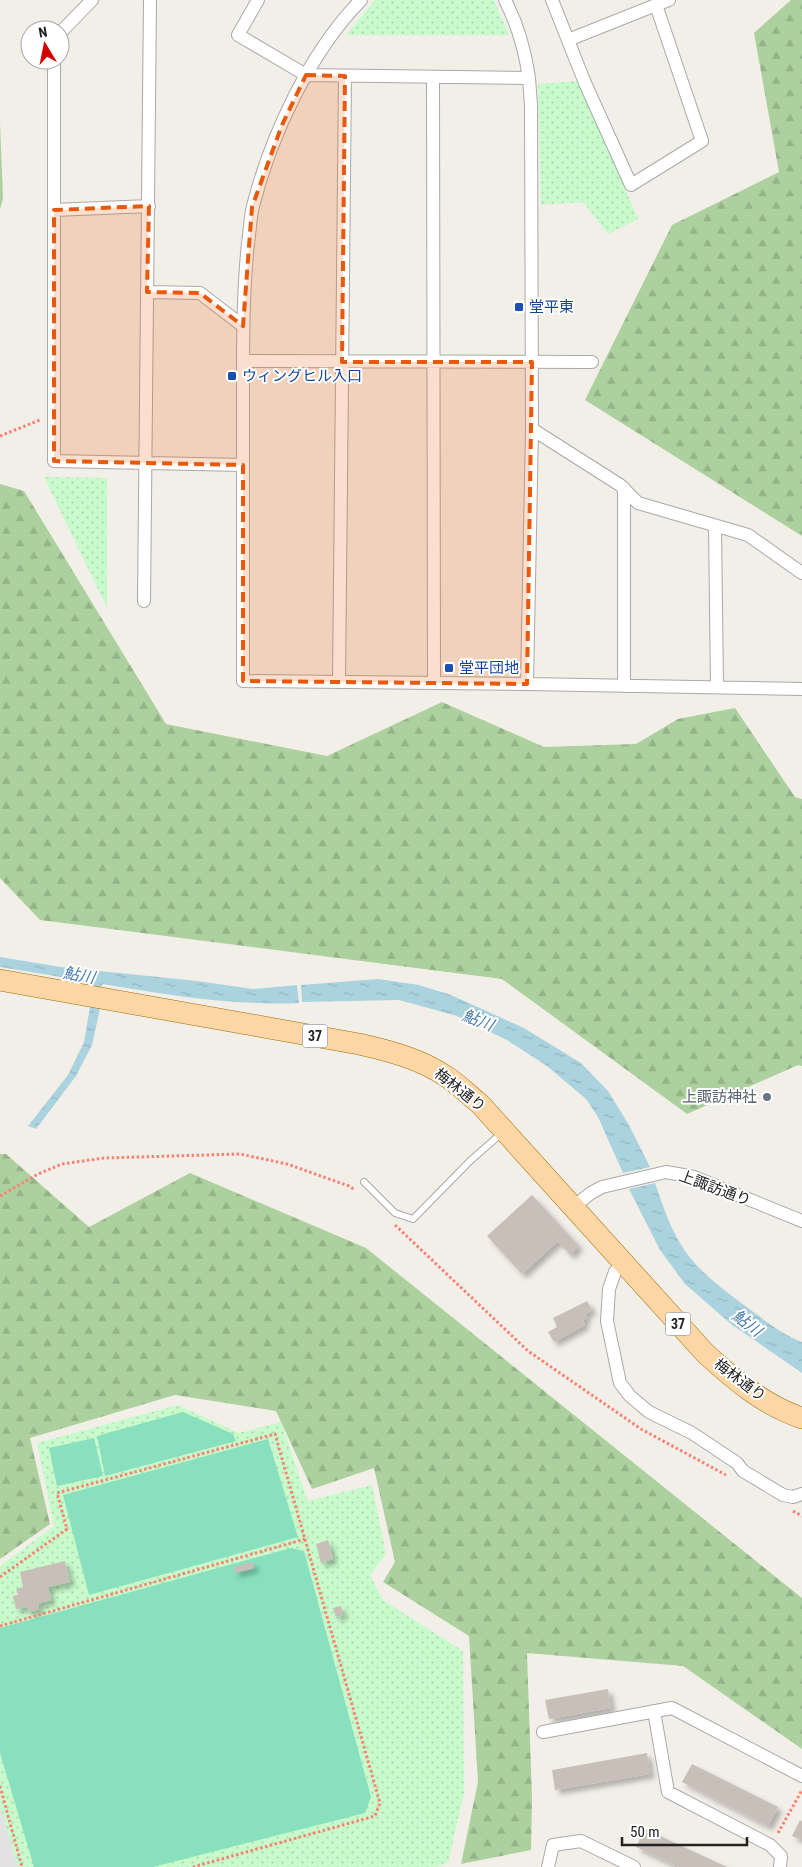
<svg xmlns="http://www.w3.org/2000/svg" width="802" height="1867" viewBox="0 0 802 1867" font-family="'Roboto Condensed','Noto Sans JP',sans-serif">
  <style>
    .forest { fill: url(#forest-firs) }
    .park { fill: url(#park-dots) }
    .pitch { fill: #88e0be }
    .parking { fill: #e2e2e2 }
    .water { fill: url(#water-ripples) }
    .building { fill: #c7bfb8; filter: url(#shadow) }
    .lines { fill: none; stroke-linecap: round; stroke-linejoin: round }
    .service-casing { stroke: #a9a9a9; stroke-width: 8 }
    .minor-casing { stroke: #a9a9a9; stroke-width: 14 }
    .primary-casing { stroke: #a06b00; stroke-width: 22 }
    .path { stroke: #fa8072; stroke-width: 3; stroke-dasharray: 2.5 2.5; stroke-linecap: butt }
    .service { stroke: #fff; stroke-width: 6 }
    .minor { stroke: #fff; stroke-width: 12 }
    .primary { stroke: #fcd6a4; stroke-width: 21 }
    .marked { fill: #e8590c; fill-opacity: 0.2; stroke: #e8590c; stroke-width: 4; stroke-dasharray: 10 6; stroke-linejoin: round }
    .transit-dot { fill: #1a4fb4; stroke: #fff; stroke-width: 2 }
    .worship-dot { fill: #6b7280; stroke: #fff; stroke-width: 2 }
    .labels { text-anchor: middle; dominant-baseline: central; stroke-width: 4; stroke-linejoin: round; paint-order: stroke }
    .shield { fill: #fff; stroke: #646464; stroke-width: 1 }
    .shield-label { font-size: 14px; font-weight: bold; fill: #222 }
    .transit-label { font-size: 15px; fill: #164399; stroke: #fff; text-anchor: start }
    .street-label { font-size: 15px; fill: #222; stroke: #fff }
    .worship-label { font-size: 15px; fill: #5b616d; stroke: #fff; text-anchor: end }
    .water-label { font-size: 16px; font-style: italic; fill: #4a7aab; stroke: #fff }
  </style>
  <defs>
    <pattern id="forest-firs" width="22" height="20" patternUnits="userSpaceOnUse" patternTransform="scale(1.25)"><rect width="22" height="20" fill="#add19e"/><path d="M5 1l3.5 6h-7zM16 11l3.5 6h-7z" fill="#95b388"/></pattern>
    <pattern id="park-dots" width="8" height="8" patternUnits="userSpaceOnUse" patternTransform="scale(1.25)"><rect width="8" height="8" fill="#c8facc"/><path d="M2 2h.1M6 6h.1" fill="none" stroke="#acd6af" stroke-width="1.8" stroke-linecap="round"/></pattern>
    <pattern id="water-ripples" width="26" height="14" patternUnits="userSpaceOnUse" patternTransform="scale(1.25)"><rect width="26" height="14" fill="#aad3df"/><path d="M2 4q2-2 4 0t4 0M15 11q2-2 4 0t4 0" fill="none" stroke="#92b5bf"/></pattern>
    <filter id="shadow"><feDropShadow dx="4.5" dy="4.5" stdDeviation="2.5" flood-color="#0004"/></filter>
  </defs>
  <rect width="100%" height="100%" fill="#f2efe9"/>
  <path class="forest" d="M791 0H802V536L585 400 672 225 779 172 754 33Z
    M0 122 3 199 0 209Z
    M0 484 24 491 166 724 327 756 442 702 544 747 636 744 678 719 735 708 795 797 802 799V1066L798 1065 687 1114 502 979 40 920 0 878Z
    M0 1154H6L89 1227 190 1173 366 1248 802 1598V1749L683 1666 527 1653 532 1799 531 1850 461 1864 478 1782 469 1636 383 1582 395 1562 374 1468 312 1489 276 1411 175 1395 30 1438 50 1524 0 1559Z"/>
  <path class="park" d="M375 0H494L509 35H346Z
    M578 81 638 219 608 234 583 202 541 205 538 84Z
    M44 477 107 478V609V608Z
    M178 1405 239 1433 281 1422 308 1501 372 1485 386 1554 370 1575 383 1600 463 1651 464 1793 448 1863 436 1867H0V1566L54 1526 37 1443Z"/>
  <path class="pitch" d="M183 1412 233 1434 236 1441 105 1476 97 1436Z
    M94 1438 103 1476 57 1486 49 1448Z
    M268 1439 298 1537 89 1595 63 1495Z
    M291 1548 304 1551 371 1797 365 1813 153 1867H34L0 1753V1628Z"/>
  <path class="parking" d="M0 1806 18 1867H0Z"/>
  <path class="water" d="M0 957 61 967 197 981 253 989 297 985 299 1003C234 1006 167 995 103 984L100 988 94 987 92 982 0 967Z
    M378 979 419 985 451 995 524 1028 581 1063 608 1091 629 1125 650 1167 623 1173 598 1117 586 1099 547 1066 507 1040 457 1016 399 1000 302 1002 301 985Z
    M90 1007 100 1009 92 1045 76 1076 36 1129 28 1126 68 1075 84 1042Z
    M655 1183C662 1203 669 1225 680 1243 695 1269 720 1287 744 1305 763 1319 780 1333 802 1342V1373L731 1324 685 1284 660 1250 629 1189Z"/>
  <path class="building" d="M532 1195 579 1246 570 1255 558 1241 522 1274 487 1236Z
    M587 1301 592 1310 585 1314 587 1317 583 1320 585 1325 554 1342 548 1332 557 1327 553 1318Z
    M328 1540 333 1559 321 1563 316 1544Z
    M65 1561 70 1582 48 1587 51 1600 38 1604 39 1609 29 1612 27 1607 16 1609 13 1596 18 1595 16 1589 23 1587 20 1572Z
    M253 1562 254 1568 235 1573 234 1567Z
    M341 1606 343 1615 336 1617 333 1608Z
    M608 1689 611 1708 549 1719 545 1700Z
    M647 1753 650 1774 555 1790 552 1770Z
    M692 1764 778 1807 768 1826 682 1782Z
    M800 1820 802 1821V1840L792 1836Z
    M645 1829 727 1867H679L636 1847Z"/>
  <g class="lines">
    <g class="service-casing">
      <path id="service" d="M364 1182 395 1213 413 1219 471 1160 502 1133"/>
    </g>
    <g class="minor-casing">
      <path id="minor" d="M258 0 238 35 306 75 529 78 531 105 532 429 527 684 243 681C243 583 243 485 243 387 243 339 243 291 248 243 250 231 250 218 253 206 271 135 310 52 361 0
        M505 0C518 25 525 50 529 78
        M552 0 585 83 631 185 702 141 656 5 669 0
        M60 33 92 0
        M568 40 656 5
        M54 60V461L243 465
        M433 77 434 683
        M54 210 149 206
        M147 292 200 293 243 326
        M243 361 592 362
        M532 429 620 485 638 503 748 535 802 573
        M624 488V686
        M715 526 717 687
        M144 601 150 0
        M339 682 345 76
        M527 684 802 689
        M573 1207 591 1193 602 1187 666 1172 694 1177 802 1221
        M622 1262 615 1272 609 1289 607 1321 620 1383 630 1396 649 1412 692 1433 737 1463 743 1471 783 1495 793 1497 802 1494
        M654 1711 668 1792 770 1845 781 1856 780 1867
        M543 1732 672 1708 802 1776
        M548 1867 553 1845 581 1841 634 1867"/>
    </g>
    <g class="primary-casing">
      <path id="primary" d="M0 980 359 1044C390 1051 421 1059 447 1077 459 1085 469 1095 480 1104L705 1353C733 1379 765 1406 802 1418"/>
    </g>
    <path class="path" d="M0 436 40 420
      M0 1196 38 1174 62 1164 104 1158 240 1154 287 1164 349 1186 355 1190
      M395 1225 528 1351 641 1429 726 1475
      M793 1511 802 1516
      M0 1577 67 1529 57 1493 275 1434 380 1803 375 1816 193 1867
      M0 1626 305 1539
      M0 1786 22 1867
      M778 1833 802 1790"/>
    <use href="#service" class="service"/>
    <use href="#minor" class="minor"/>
    <use href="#primary" class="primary"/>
  </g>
  <path class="marked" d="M306 75 345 76 342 362H532L527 684 243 681V465L54 461V210L149 206 147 292 200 293 243 326 252 207 282 125Z"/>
  <g class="transit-dot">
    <rect x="514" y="302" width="10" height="10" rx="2.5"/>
    <rect x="227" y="371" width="10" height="10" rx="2.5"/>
    <rect x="444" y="663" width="10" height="10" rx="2.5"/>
  </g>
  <circle class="worship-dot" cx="767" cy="1097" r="5"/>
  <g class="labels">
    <g class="shield">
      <rect x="302.5" y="1024.5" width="25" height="23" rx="4"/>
      <rect x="665.5" y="1312.5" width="25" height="23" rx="4"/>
    </g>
    <g class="shield-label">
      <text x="315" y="1036">37</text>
      <text x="678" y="1324">37</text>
    </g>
    <g class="transit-label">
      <text x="529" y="307">堂平東</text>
      <text x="242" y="376">ウィングヒル入口</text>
      <text x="459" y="668">堂平団地</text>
    </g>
    <g class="street-label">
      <text transform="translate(460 1090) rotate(38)">梅林通り</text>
      <text transform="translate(715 1188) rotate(20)">上諏訪通り</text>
      <text transform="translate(740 1380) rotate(37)">梅林通り</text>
    </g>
    <g class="worship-label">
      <text x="757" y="1097">上諏訪神社</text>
    </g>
    <g class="water-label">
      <text transform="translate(79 975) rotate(10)">鮎川</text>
      <text transform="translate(478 1020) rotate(21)">鮎川</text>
      <text transform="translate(747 1323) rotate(37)">鮎川</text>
    </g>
  </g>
  <g transform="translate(45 45) rotate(350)"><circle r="24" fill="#ffffff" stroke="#a7a7a7"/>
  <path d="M0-4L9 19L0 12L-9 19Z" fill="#d40000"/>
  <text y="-8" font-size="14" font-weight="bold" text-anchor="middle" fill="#222222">N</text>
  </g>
  <path d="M622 1837v8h125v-8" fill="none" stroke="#222222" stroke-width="2.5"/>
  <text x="630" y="1837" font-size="15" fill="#222222" stroke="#ffffff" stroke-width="4" paint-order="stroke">50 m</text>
</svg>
